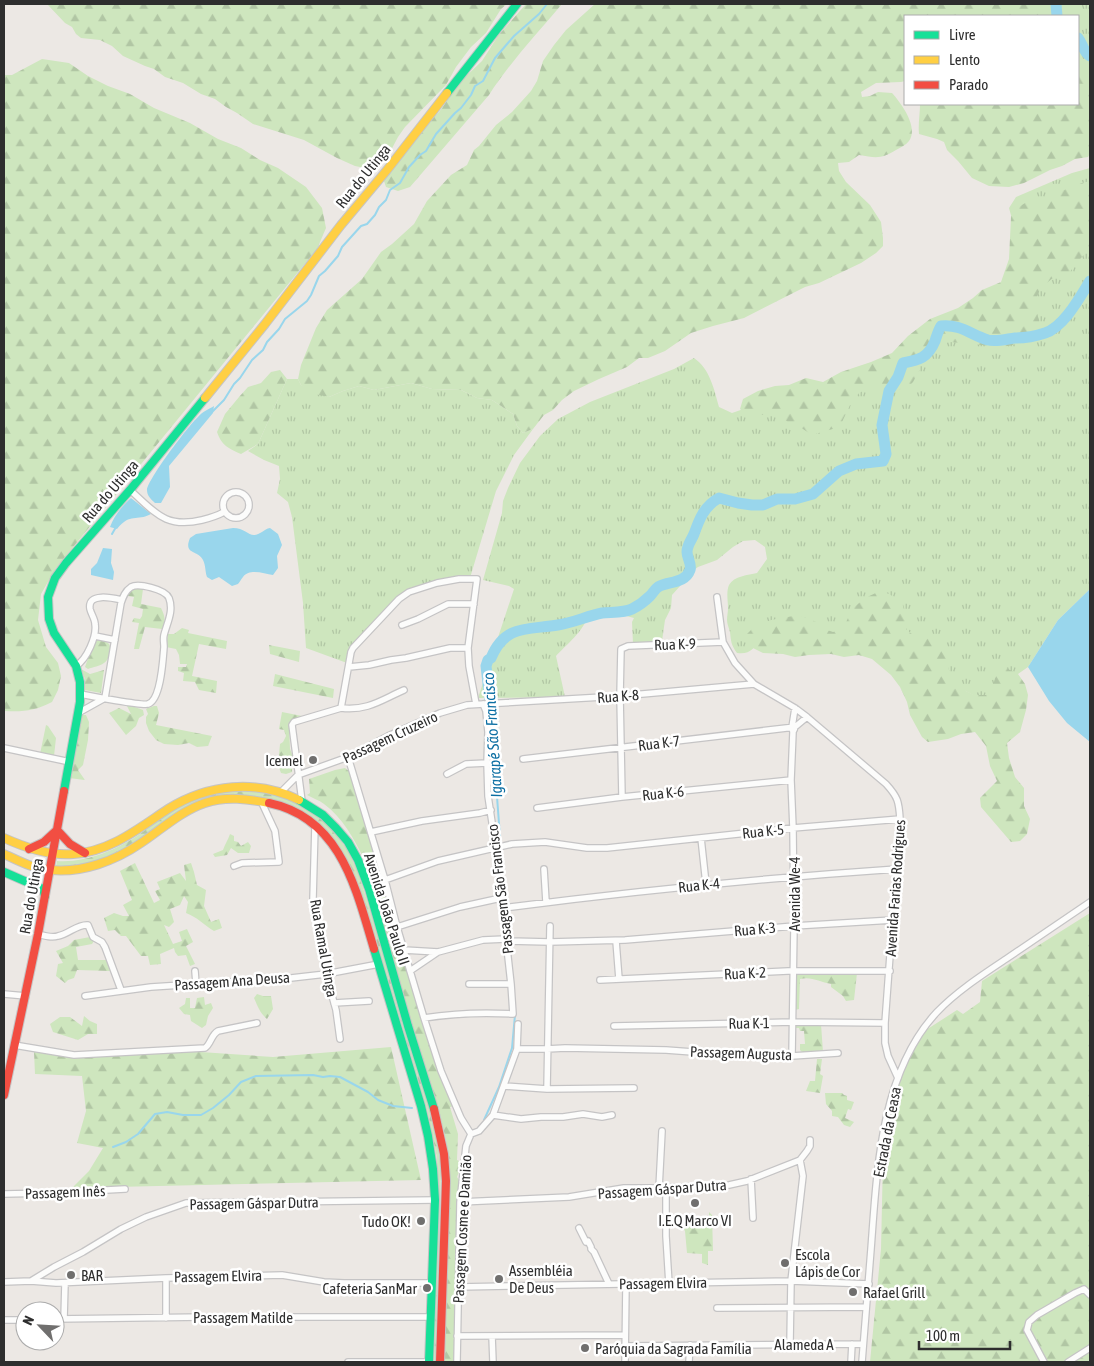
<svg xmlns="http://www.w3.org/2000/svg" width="1094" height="1366" viewBox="0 0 1094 1366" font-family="'Asap Condensed',sans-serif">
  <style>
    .grass { fill: url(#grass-tufts) }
    .forest { fill: url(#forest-firs) }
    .water { fill: #99d6ec }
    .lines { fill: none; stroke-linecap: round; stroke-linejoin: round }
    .stream { stroke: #99d6ec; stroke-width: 2 }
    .river { stroke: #99d6ec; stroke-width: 11 }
    .street-casing { stroke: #c5c4c5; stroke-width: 8 }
    .fast-casing { stroke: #c5c4c5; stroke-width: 10 }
    .slow-casing { stroke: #c5c4c5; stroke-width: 10 }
    .jam-casing { stroke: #c5c4c5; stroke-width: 10 }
    .street { stroke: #fcfcfb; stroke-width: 5.5 }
    .fast { stroke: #16e098; stroke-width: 8 }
    .slow { stroke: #ffcf43; stroke-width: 8 }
    .jam { stroke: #f24e42; stroke-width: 8 }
    .poi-dot { fill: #706f6e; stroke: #fff; stroke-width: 2 }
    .labels { text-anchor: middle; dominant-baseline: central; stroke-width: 5; stroke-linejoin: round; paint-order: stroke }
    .street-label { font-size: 15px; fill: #2e2e2e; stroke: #fff }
    .poi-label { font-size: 15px; fill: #2e2e2e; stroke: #fff; text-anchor: start }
    .water-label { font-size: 16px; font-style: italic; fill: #0d6fa3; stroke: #fff }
  </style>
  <defs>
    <pattern id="grass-tufts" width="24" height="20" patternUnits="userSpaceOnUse" patternTransform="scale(1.25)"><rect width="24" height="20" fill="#cee6be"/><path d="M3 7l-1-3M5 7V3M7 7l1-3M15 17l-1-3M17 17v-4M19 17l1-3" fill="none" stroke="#b1c6a4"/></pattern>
    <pattern id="forest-firs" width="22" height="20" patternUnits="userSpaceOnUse" patternTransform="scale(1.25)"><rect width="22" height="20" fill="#cee6be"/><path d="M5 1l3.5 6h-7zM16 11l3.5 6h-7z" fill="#b1c6a4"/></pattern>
  </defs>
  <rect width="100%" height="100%" fill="#ece8e4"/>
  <path class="grass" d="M1033 4H1090V82L1078 73V16H1041Z
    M1090 168V589L1058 620 1028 667 1018 674 1016 683 1004 712 920 666 762 638C754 648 750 655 737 653 731 645 731 641 730 632 729 628 727 624 727 620 727 616 728 612 728 608 728 601 726 592 729 585 734 576 748 575 757 573L767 559 765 547 755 540 743 541 733 547 717 560 698 567 691 572 688 579 681 585 672 595 671 608 665 620 662 641 633 644 632 622 634 618 615 613 604 612 587 616C586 629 565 646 556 656L565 697 478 698 514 589 509 586 483 580 502 513 503 501 508 488 520 463 540 436 558 419 590 402 674 369 694 358C710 369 714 389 719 407L732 413 755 405 833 391 961 322 1012 272 1015 230 1009 208 1016 197 1072 173Z
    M287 379H298L301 385 329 397 343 391 359 386 374 390 411 383 432 389 461 390 477 398 492 400 513 414 517 426 523 433 533 429 514 455 496 491 470 578 406 593 352 646 347 663 306 648 303 603 292 517 288 502 277 493 280 479 279 466 264 460 248 451 258 444Z"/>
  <path class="forest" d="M47 4H507L501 9 486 33 471 47 456 67 446 85 405 127 398 137 389 154 376 165 365 168 355 166 337 158 304 140 253 124 237 113 226 107 215 99 201 94 183 83 165 77 154 69 145 66 123 56 112 46 100 40 81 38 76 34 72 27 65 23Z
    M526 4H562C537 34 510 62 489 95L410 187 398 191 386 187 384 181 393 165 407 151 422 128 439 112 461 81 482 61 498 36Z
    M595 4H1041L1050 16H905V81L901 82 876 83 861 92 862 97 870 96 878 92 892 93C901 103 919 127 909 141 906 145 901 147 896 150 882 159 876 158 859 155L849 162 838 163 839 171 846 182 870 205 881 222 883 238V246L876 253 861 263 819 283 805 287 744 318 713 326 691 333 665 351 648 358H639L627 367 599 379 574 391 562 400 553 410 544 415 533 429 523 433 517 426 513 414 492 400 477 398 461 390 432 389 411 383 374 390 359 386 343 391 329 397 314 394 301 385 298 379 301 365 316 328 327 310 362 279 381 252 392 244 414 224 427 201 451 175 467 165 474 150 479 146 496 125 512 112 531 91 537 81 543 61 554 45 566 30Z
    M42 59 69 63 88 76 108 86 130 94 154 108 190 123 218 139 241 148 260 160 278 168 306 187 322 208 326 228 317 249 56 568 41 594 38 620 46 647 58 663 61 676 58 690 52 702C34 711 24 712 4 711V75H12Z
    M1078 69 1090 76V154L1088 157 1075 159 1062 166 1050 170 1024 183 1009 187 989 186 972 178 958 161 947 150 944 142 937 139 919 134C918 124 920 114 920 104H1078Z
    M1090 181V247L1068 274 1060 273C1031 293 1035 297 1040 329L1030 341 1003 347 950 342 924 347 923 357 921 358 919 371 913 382 907 388 889 391 873 386 859 393 851 403 842 422 836 428 812 435 803 429 789 423 775 412C760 415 753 419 740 409L743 399 758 391 775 386 789 385 806 378 823 382 841 372 871 362 892 353 908 336 930 319 958 308 973 298 982 290 1001 282 1009 259 1011 217 1019 207 1028 201 1041 199 1082 183Z
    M280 370 287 379 258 444 241 454C228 448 222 446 217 432L225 414 239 397 248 387 261 383 271 372Z
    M133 588 143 589 141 604 161 608C165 616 166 621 162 629L145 627 139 649H134L139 623 132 622 134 618 140 619 142 616 143 609 132 606 134 597 128 596V592Z
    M880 591 889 594 902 602 904 610 906 629 913 635 932 636 946 657 949 670 966 691 974 695H986L992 690 997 670 1006 668 1018 674 1025 684 1028 695 1026 710 1020 732 1007 743 1009 758 1015 777 1024 788V806L1030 819 1027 834 1020 841 1011 842 981 807 980 798 997 781 990 766 986 746 975 732 961 734 948 739 928 742 922 737 910 715 907 702 900 687 891 675 872 659 859 655 844 657 831 654 809 655 795 657 783 654 763 653 753 648 745 636 753 628 771 620 799 615 819 623 824 629 833 632 843 629 852 609 865 598Z
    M182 628 189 630 188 633 227 641 226 649 199 644 192 676 217 681 216 693 199 690 195 682 183 681 184 673 178 671V667H186L187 664H180L179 655 176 649 166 647 168 634H174Z
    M97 640C100 641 107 641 109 644 112 649 109 660 104 663 100 666 93 667 88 669L85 667 90 653Z
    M269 645 300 651 299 662 270 654Z
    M81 669 90 674 104 670 101 693 85 690V679Z
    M275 674 334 689 333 698 273 686Z
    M127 706H132L143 710 144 715 139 718 136 726 126 735 109 713 119 708 131 714Z
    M154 706H157L159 713 156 725 212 736 208 746 197 747 189 743 178 745 164 744 156 740 149 731 146 723V717L148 714 146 709Z
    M282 712 302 716 289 725 290 749 292 754V772L286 774 281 773 278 765 280 744 283 742 286 736 284 730 279 729Z
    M82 715H86L89 722 88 740 83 765 78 770 85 780 69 778Z
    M46 725 48 726 56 738 54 756 40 754Z
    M345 768 351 773 391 913 454 1106 450 1107 458 1134 457 1160 461 1162 460 1169 457 1177 460 1182 455 1362H444L449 1169 446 1140 440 1115 427 1077 364 859C354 839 343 818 324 804 319 800 312 798 307 795L310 793 309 779 335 770Z
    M224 790 266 792 301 804 316 814 329 826 347 849 357 870 365 894 432 1117 437 1139 441 1169 436 1362H434L438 1206 437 1158 427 1109 352 870 295 808 208 799 130 847 92 863 56 867 57 861C86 863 116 850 140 834 158 821 174 807 195 798 204 794 215 793 224 790Z
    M230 834 234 836V841L238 842 241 846 248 842 251 846 249 853H238L231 848 227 855 215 857 213 854 223 850C225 844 228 840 230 834Z
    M135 863 154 903 160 900 155 891 160 889 157 882 180 873 186 881 184 865 191 863 194 872 197 885 206 890 204 906 211 922 219 919 222 928 214 931C204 925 197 917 186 913L188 902 184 896 180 905 170 909 174 922 169 927 164 925 173 944 182 941 179 932 187 929 193 942 186 946 195 964 190 966 186 955 178 956 175 952 174 948 160 954 161 964 150 965 148 956H141L126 936H121L115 930 108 931 104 918 114 913 123 916H129L123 905 132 900 120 871Z
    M1090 913V1362H870L881 1249 883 1158 895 1092 910 1057 926 1030 957 1010 963 1014 980 1002 982 981Z
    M90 937 94 941 92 944 76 947 78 960H107L111 971 77 970 74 978 68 980 65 983 56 976 58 964 63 963 56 951 68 946 74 940Z
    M857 973 854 1000 846 1001 843 996 831 987V984C820 982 811 976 800 979L799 1009 795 1010 796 974Z
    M257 994 263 996H271L273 1009 267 1019C260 1013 258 1007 254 998Z
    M204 997 205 1005 211 1003 213 1008 208 1016 206 1025 202 1028 191 1021 190 1015 184 1014 179 1008 185 1004 186 998H190V1008H195L197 998Z
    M84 1016 90 1021 97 1024V1034H88L78 1040 53 1032 50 1024 60 1017H70L82 1026Z
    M795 1023 821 1024 823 1052 805 1055 800 1050V1044H805L804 1031H800L799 1028H795Z
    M391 1047 421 1180 72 1188 89 1171 103 1148 77 1143 86 1111 82 1076 35 1074 34 1052 76 1057 186 1051 273 1057Z
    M817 1059H822L820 1074 823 1076 820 1093 806 1091 810 1081H815Z
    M825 1093H842L844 1095 847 1096V1100L854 1102 851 1110 848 1109 845 1118 854 1122 850 1127 844 1125 838 1117 832 1116V1111L826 1104Z
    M709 1212 712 1215 713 1251H708V1265L702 1263V1254L687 1253 685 1231 682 1227 688 1223V1215H695L696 1222H702V1219L705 1218V1221L709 1222Z"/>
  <path class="water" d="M214 406 213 413 169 466 170 487 161 503H155C151 499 147 496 147 490 148 479 188 426 198 417 202 412 209 409 214 406Z
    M131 498 151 514C136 522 131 512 117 529L110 527C114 516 122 506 131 498Z
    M233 528C244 528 248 535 254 535 260 535 264 529 270 528L278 534 282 545 277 556 278 568 273 575C264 574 250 568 243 577 241 579 240 582 238 584L232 586 219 577 212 580 207 577C205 572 206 566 203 560 198 550 183 555 190 538L196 534Z
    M103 548 112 549 111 563 114 572 113 580 91 575V569L97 563Z
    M1090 589V742L1067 723 1049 701 1028 667 1058 620Z"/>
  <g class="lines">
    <path class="stream" d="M212 412 224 400 234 384 240 378 252 360 263 350 267 342 279 329 285 319 307 301 311 295 319 276 325 271 338 256 342 247 361 226 367 224 375 215 379 207 386 200 390 190 400 183 409 167 420 155 426 151 436 134 455 113 461 108 471 95 475 86 483 81 495 58 514 36 539 14 547 4
      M112 534 116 527
      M490 704 506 916
      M484 1120 499 1087 512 1048 515 1015
      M113 1147 126 1142 138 1134 155 1114 167 1112 183 1115H201L213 1108 229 1095 241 1082 256 1076 313 1075 323 1077 330 1076 340 1077 368 1092 378 1100 393 1106 412 1108"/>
    <path class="river" d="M1056 4 1057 16
      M1078 38C1083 44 1083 52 1090 56
      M490 701 486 666 488 660 491 658C505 624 528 630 558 625 573 623 587 616 602 613 611 612 624 613 632 609 638 606 645 601 650 596 653 593 655 589 658 587 668 581 685 584 690 570 692 564 687 558 687 552 687 545 691 541 694 534 699 520 704 506 719 498L738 503 752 505H763L777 499H795L813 494 839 471 856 464 883 461 886 454 882 425 889 391 898 377 903 363C919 360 928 358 935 341 937 335 938 331 941 326 961 324 971 335 988 340 996 342 1007 339 1015 338 1025 338 1036 336 1045 333 1064 327 1080 297 1090 281"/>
    <g class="street-casing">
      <path id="street" d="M130 490C155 512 165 529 202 520 210 518 217 516 224 512
        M223 505a13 13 0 1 1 26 0a13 13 0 1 1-26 0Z
        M717 597 723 642 735 663 754 684 795 708 807 717 886 784C898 797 899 802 900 819L885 1023V1043L888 1056 898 1078
        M402 625 418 619 448 604H474
        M95 636 115 640
        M76 666C87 659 97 636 95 624 95 619 91 614 90 609 87 592 113 598 122 600
        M349 667 369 665 391 660 406 658 450 648H468
        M341 708C368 711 381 700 404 690
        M78 713 105 698 121 603C123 597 125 591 131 587 138 583 165 589 169 598 174 611 167 623 164 635 163 639 164 643 164 647 163 659 161 700 148 704 143 706 90 696 80 694
        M794 730 795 727 807 717
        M4 748 70 762
        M348 757 385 880 397 927 424 1018 441 1071 461 1118 471 1134 466 1146 460 1202 457 1362
        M523 759 795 727
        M447 774 466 764 487 763
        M281 792 298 775 348 757 388 736 440 713 467 705 620 696 754 684
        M622 797 620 696 621 649 628 646 723 642
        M302 801 292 725 294 722 341 708 351 652 353 648 399 599 409 592 437 583 459 579H477L468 648 469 666 476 704
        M537 808 622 797 791 780
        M315 826 313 899 326 974 336 1010 340 1039
        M371 832 422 821 480 813 491 810
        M701 838 706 884
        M234 866 242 863 279 862 275 831 261 801
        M544 869 546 902
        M385 880 438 861 512 844 545 842 587 848H607L793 828 900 819
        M503 908C634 891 765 878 897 869
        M397 927 460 907 501 898
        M38 934C45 936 52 938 58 936 69 934 77 924 88 925L93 937 102 942 105 947 121 990
        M506 941 550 942 625 940 794 926 893 920
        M616 941 619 979
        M404 950 438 952 483 940 506 939
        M195 971 196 984
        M410 971 438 952
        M600 980 788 971H890
        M469 984H511
        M4 994 26 996
        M85 996 151 987 291 978 326 974 379 964
        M334 1003 369 1001
        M424 1018C456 1013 481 1012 513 1014L511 984 496 849 488 796 487 763 488 732 486 711 483 704
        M614 1026 793 1022 885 1023
        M14 1045 74 1055 205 1048C211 1044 211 1035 218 1031L257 1023
        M517 1049H547L565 1048 666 1050 733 1055 792 1056 838 1053
        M792 1056 794 926 793 828 791 780 793 732 792 727 795 708
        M504 1086 547 1089 634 1088
        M547 1089 550 926
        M493 1115 521 1119 541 1117H563L583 1114 602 1117 612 1115
        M471 1134 479 1131 493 1115 517 1049 518 1024
        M751 1179 753 1218
        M659 1188 662 1131
        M666 1188V1236L669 1284
        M4 1194 51 1193 125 1189
        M460 1202 569 1197 624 1188H659L729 1185 747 1181 800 1160 807 1151 810 1146V1140
        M579 1228 586 1242 588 1241 591 1247V1249L594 1252 609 1284
        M166 1278V1318
        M31 1281 54 1267 83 1252 121 1229 146 1217 186 1203 435 1200
        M4 1282 31 1281 56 1283 166 1278 282 1275 324 1282 344 1283H432
        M458 1287 791 1281 869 1284
        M717 1308 866 1307
        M55 1319 204 1317H431
        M64 1319 65 1283
        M4 1320H25
        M457 1336 625 1335
        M492 1336 493 1362
        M790 1344 791 1281 803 1176 800 1160
        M625 1346 863 1344
        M348 1362H429
        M625 1362 626 1284
        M689 1362 690 1345
        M851 1362 852 1344
        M862 1362C865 1324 868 1287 871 1249 877 1171 880 1073 937 1012 956 992 982 975 1006 959 1034 940 1062 921 1090 902
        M1044 1362 1027 1330 1029 1322 1037 1315 1075 1293 1084 1289 1090 1295
        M1068 1362 1090 1348"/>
    </g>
    <g class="fast-casing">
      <path id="fast" d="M447 93 517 4
        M64 791 80 702V682L76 666 54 633 49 619 48 597 55 578 66 563 130 490 205 398
        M299 800 323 815 336 828 348 842 358 860 369 889 408 1026 434 1109
        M4 872 43 889 45 896
        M374 949 421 1106 428 1136 433 1169 435 1200 429 1362"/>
    </g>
    <g class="slow-casing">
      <path id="slow" d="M205 398 265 324 341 225 387 170 447 93
        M4 838C26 848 49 856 73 854 110 852 139 828 168 809 208 784 256 779 299 800
        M4 854C19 861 34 869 51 870 82 873 115 861 141 843 162 829 181 811 205 803 226 796 248 799 269 803"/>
    </g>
    <g class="jam-casing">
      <path id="jam" d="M269 803C341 818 356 889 374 949
        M29 849 44 842 57 830 70 844 85 853
        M4 1095 38 934 64 791
        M434 1109 444 1154 446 1181 440 1362"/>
    </g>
    <use href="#street" class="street"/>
    <use href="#fast" class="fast"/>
    <use href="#slow" class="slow"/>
    <use href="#jam" class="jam"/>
  </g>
  <g class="poi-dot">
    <circle cx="313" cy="760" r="5"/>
    <circle cx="695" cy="1203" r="5"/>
    <circle cx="421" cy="1221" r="5"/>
    <circle cx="785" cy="1263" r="5"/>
    <circle cx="71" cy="1275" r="5"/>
    <circle cx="499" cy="1279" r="5"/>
    <circle cx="427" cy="1288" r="5"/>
    <circle cx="853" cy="1292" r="5"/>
    <circle cx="585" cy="1348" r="5"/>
  </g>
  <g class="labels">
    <g class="street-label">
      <text transform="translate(363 176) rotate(-51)">Rua do Utinga</text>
      <text transform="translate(110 491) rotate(-49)">Rua do Utinga</text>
      <text transform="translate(675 644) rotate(-2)">Rua K-9</text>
      <text transform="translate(618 696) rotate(-4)">Rua K-8</text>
      <text transform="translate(390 737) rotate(-25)">Passagem Cruzeiro</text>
      <text transform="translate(659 743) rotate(-7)">Rua K-7</text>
      <text transform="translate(663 793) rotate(-6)">Rua K-6</text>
      <text transform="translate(763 831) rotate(-6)">Rua K-5</text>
      <text transform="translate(699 885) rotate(-6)">Rua K-4</text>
      <text transform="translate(895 888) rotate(-86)">Avenida Farias Rodrigues</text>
      <text transform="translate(500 889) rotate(-97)">Passagem São Francisco</text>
      <text transform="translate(794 894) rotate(-90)">Avenida We-4</text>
      <text transform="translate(31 896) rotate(-80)">Rua do Utinga</text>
      <text transform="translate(387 909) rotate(72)">Avenida João Paulo II</text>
      <text transform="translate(755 929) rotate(-5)">Rua K-3</text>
      <text transform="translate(324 948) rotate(80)">Rua Ramal Utinga</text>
      <text transform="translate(745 973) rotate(-3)">Rua K-2</text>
      <text transform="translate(232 981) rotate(-4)">Passagem Ana Deusa</text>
      <text transform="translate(749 1023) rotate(-1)">Rua K-1</text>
      <text transform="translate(741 1053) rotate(2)">Passagem Augusta</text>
      <text transform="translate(887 1132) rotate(-79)">Estrada da Ceasa</text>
      <text transform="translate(662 1189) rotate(-4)">Passagem Gáspar Dutra</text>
      <text transform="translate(65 1192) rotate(-2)">Passagem Inês</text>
      <text transform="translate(254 1203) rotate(-1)">Passagem Gáspar Dutra</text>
      <text transform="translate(462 1229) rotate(-87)">Passagem Cosme e Damião</text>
      <text transform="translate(218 1276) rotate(-1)">Passagem Elvira</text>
      <text transform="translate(663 1283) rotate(-1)">Passagem Elvira</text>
      <text x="243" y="1317">Passagem Matilde</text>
      <text x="804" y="1344">Alameda A</text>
    </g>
    <g class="poi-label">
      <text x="303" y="760" text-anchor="end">Icemel</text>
      <text x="695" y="1220" text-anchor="middle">I.E.Q Marco VI</text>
      <text x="411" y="1221" text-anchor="end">Tudo OK!</text>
      <text x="795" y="1254">Escola<tspan x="795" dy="17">Lápis de Cor</tspan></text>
      <text x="509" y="1270">Assembléia<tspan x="509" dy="17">De Deus</tspan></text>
      <text x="81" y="1275">BAR</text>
      <text x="417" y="1288" text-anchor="end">Cafeteria SanMar</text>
      <text x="863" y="1292">Rafael Grill</text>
      <text x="595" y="1348">Paróquia da Sagrada Família</text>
    </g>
    <g class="water-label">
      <text transform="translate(492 735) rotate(-94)">Igarapé São Francisco</text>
    </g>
  </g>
  <rect width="1094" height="1366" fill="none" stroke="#2e2e2e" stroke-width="10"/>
  <rect x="904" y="15" width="175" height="90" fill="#ffffff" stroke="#ababab"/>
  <rect x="914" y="31" width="25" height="8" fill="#16e098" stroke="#ababab"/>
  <text x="949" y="40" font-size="15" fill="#2e2e2e">Livre</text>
  <rect x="914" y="56" width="25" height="8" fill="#ffcf43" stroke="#ababab"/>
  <text x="949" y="65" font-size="15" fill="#2e2e2e">Lento</text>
  <rect x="914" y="81" width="25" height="8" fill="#f24e42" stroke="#ababab"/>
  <text x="949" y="90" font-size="15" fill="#2e2e2e">Parado</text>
  <g transform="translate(40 1326) rotate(295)"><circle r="24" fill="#ffffff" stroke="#ababab"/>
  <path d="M0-4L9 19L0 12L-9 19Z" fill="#706f6e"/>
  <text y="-8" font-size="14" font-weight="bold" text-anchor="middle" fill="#2e2e2e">N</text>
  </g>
  <path d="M919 1341v8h91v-8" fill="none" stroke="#2e2e2e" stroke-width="2.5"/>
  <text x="926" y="1341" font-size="15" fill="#2e2e2e" stroke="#ffffff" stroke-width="4" paint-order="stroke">100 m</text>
</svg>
